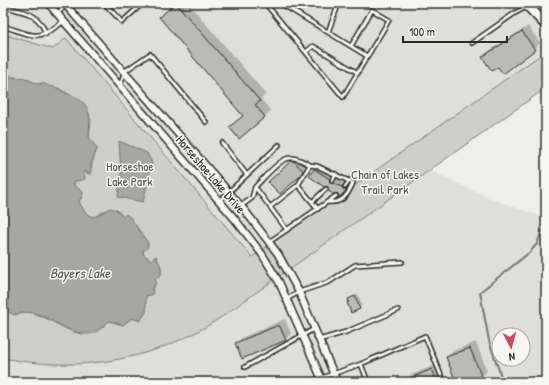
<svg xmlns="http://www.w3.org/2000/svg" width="549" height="385" viewBox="0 0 549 385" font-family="'Patrick Hand',sans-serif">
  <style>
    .built { fill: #dededb; fill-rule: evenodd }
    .green { fill: #cececa; stroke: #7c7c7a }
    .water { fill: #a6a6a3; stroke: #757573 }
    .shadow { fill: #0003 }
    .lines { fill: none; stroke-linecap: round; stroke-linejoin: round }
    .stream { stroke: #757573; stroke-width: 2 }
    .building { fill: #babab7; stroke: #2b2b2b }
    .lane-casing { stroke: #2b2b2b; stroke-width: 6 }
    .street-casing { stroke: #2b2b2b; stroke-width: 9 }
    .secondary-casing { stroke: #2b2b2b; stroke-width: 12 }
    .lane { stroke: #f6f6f2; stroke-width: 3 }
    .street { stroke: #f6f6f2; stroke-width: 6 }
    .secondary { stroke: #f6f6f2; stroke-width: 9 }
    .labels { text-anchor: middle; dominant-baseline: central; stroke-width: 3; stroke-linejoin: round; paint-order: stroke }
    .park-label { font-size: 13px; fill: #545453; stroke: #f6f6f2 }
    .street-label { font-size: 13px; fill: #2b2b2b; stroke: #f6f6f2 }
    .water-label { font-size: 14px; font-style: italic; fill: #565655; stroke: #f6f6f2 }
  </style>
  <rect width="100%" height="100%" fill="#eeeeea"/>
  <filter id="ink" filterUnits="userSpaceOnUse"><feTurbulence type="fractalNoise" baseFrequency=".025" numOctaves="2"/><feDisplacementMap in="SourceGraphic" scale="8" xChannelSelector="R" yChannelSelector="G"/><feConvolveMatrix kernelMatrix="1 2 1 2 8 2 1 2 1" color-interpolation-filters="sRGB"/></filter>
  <g filter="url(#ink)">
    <path class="built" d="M3 3H546V51L252 257 66 38 53 49 3 34Z
      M429 170 489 198 546 218V382H3V358L46 364 89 363 129 357 180 341 220 318ZM499 335H523V359H499Z"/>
    <path class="green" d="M3 34 53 49 66 38 252 257 546 51V88L220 318C155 361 80 373 3 358V309L16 315C36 301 69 342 94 333 100 331 104 325 109 321L120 324 132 318 140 321 146 312 145 297 147 295H151L152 288 155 287V279L161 276V267L156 256 151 260 143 254V251L146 249C144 235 136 224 125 215L123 217 117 210C113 210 108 210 104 211 101 212 99 215 96 216 88 219 81 207 79 201L82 198 79 190 74 185V182L85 177 83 172 89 174 97 149 89 137 91 122 89 113 67 93 58 88 48 87 42 83 37 84 25 78 12 77 6 72H3Z"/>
    <path class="water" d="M3 72H6L12 77 24 78 37 84 43 83C51 88 50 85 57 88 60 89 62 92 65 93 92 101 90 114 89 137L97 149 91 163V174L84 171 85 179 78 181 76 180 74 182V185L83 192 82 197 79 201C81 207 88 220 97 216 102 214 105 210 110 208L117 210 123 217 126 214 130 217 148 243V247L143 251V254L151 260 156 256 161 267V276L155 279 156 283 152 288 153 294 146 296V312L140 321 132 318 123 325 109 321C73 357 48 299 14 315L3 309Z
      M119 141 147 153 152 163 143 202 118 197 121 173Z"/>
    <path class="shadow" d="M176 3H188L266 94 261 99 271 111 240 138 244 116 166 11Z
      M306 3H318L313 8Z
      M528 26 540 43 534 49 498 66 483 57 489 51Z
      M297 157 307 166 299 176 274 177Z
      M320 165 334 175V179H339L349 185 339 196 338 192 329 186 310 176Z
      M358 294 362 305 351 311 348 303 349 300Z
      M285 319 291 333 285 340 237 343 243 337Z
      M476 342 487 371 481 377 468 382H457L447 357 453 351Z
      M438 364 446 382H393Z"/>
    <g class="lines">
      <path class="stream" d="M503 382 489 341 480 292 530 252 537 244 542 230"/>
    </g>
    <path class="building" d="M176 3 260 101 255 105 265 117 239 139 229 127 243 116 159 17Z
      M522 31 535 50 503 74 498 67 492 71 482 57Z
      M291 161H294L303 171 299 177 280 194 268 182Z
      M314 169 330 179V183H334L341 187 343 185V189L346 190 344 193 338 198V194H333L328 191V187H324L309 176Z
      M355 296 360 309 351 313 347 302H349L348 299Z
      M279 325 286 340 242 359 235 343Z
      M470 348 482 378 471 382H456L446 357Z
      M432 369 437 382H401Z"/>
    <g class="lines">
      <g class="lane-casing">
        <path id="lane" d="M104 3 122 22 143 3
          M265 3 343 97 389 20 372 10 351 46
          M280 3 367 56
          M3 6C24 13 38 11 46 34
          M58 13 68 3
          M3 26C35 36 35 42 63 22
          M328 32 339 3
          M472 43 515 13 534 3
          M306 52 313 46 358 73
          M120 86 125 71 150 54 206 122
          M222 143 247 175
          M332 181 336 174
          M345 187 350 180
          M219 201 279 145
          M312 202 326 189
          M241 206 252 198 255 187
          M270 207 255 187C262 180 277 162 286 159 294 156 303 161 310 165
          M318 209 298 185 310 165 317 166 353 183C348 195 342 204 328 202
          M287 230 270 207 298 185
          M269 242 336 196
          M287 299 299 292 329 282 355 265 402 262
          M319 340 346 332 398 310
          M361 364 368 382
          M245 367 314 329
          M310 382 361 364 425 336 443 380 445 382"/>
      </g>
      <g class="street-casing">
        <path id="street" d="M48 3 234 218 262 254 279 282 323 382
          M64 3 246 212 278 254 299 292 337 382"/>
      </g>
      <g class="secondary-casing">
        <path id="secondary" d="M525 3 546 25"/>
      </g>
      <use href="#lane" class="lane"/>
      <use href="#street" class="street"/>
      <use href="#secondary" class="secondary"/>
    </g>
  </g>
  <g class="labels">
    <g class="park-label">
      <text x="130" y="166">Horseshoe<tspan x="130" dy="15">Lake Park</tspan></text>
      <text x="385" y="174">Chain of Lakes<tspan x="385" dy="15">Trail Park</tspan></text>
    </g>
    <g class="street-label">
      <text transform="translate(211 174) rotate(49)">Horseshoe Lake Drive</text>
    </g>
    <g class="water-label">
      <text x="80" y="272">Bayers Lake</text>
    </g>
  </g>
  <rect width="549" height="385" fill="none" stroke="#f6f6f2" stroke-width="16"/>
  <rect x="8" y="8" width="533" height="369" fill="none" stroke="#2b2b2b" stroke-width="1.5" filter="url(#ink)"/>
  <g transform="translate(511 347) rotate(174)"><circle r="19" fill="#f6f6f2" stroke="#a5a5a2"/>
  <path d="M0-3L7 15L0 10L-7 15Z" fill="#d1495b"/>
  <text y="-6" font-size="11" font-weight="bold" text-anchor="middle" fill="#2b2b2b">N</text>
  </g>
  <path d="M403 36v6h104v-6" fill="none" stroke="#2b2b2b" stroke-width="2"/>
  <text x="409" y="36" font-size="12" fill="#2b2b2b" stroke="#f6f6f2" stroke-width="3" paint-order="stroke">100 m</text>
</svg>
